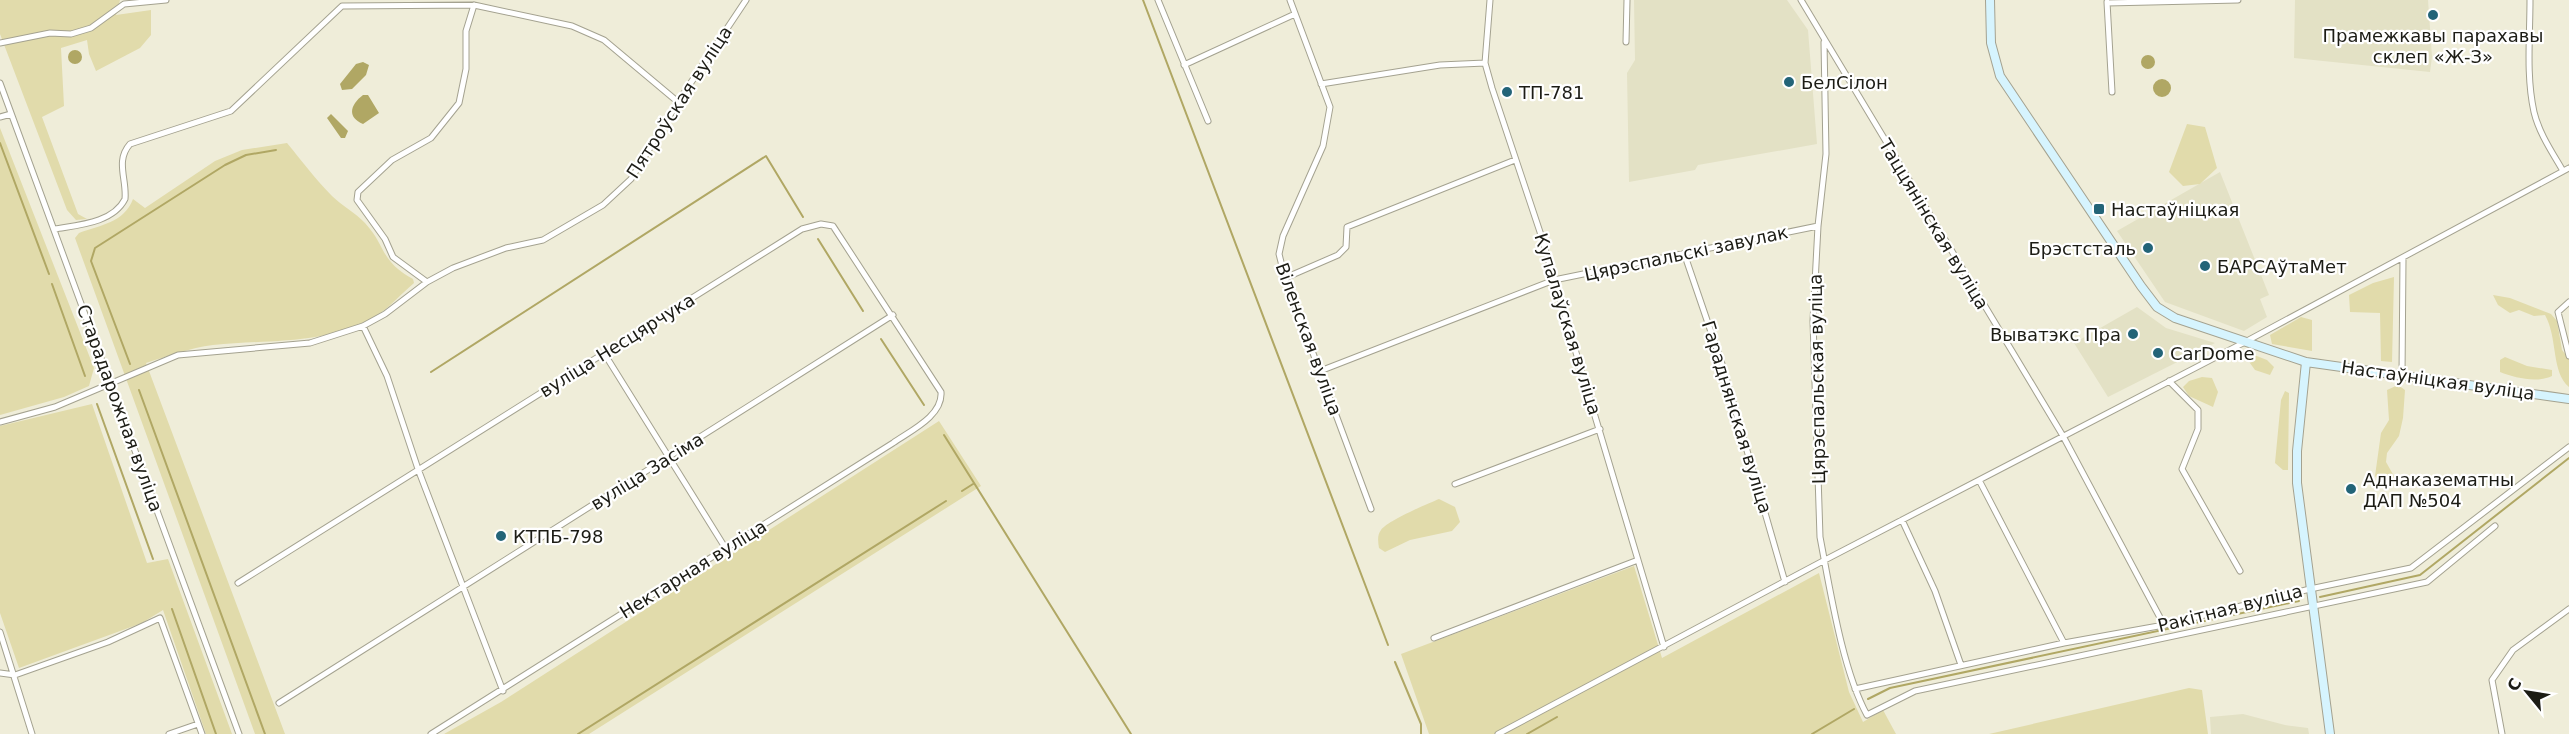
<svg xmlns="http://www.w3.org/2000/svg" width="2569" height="734" viewBox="0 0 2569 734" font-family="'DejaVu Sans',sans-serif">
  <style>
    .built { fill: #e3e1c5 }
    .green { fill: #e1dbab }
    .water { fill: #b0a764 }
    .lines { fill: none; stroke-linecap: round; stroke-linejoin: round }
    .stream { stroke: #b0a764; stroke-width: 2 }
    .street-casing { stroke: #a4a290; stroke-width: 7 }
    .secondary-casing { stroke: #a4a290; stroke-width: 10 }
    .street { stroke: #fff; stroke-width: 5 }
    .secondary { stroke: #d6f4fe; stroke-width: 8 }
    .poi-dot { fill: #236478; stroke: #fff; stroke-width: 2 }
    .labels { text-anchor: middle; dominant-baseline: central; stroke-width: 4.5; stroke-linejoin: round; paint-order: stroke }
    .poi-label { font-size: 18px; fill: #1c1c15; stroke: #fff; text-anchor: start }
    .street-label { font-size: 18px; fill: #1c1c15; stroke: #fff }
  </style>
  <rect width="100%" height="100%" fill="#efedd9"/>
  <path class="built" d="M1634 0H1787L1808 30 1817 144 1698 165 1695 170 1629 182 1627 73 1635 60Z
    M2295 0H2428L2432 57 2430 72 2294 58Z
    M2220 172 2269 295 2260 299 2267 317 2244 331 2165 302 2117 231Z
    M2137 307 2166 328 2215 343 2108 397 2074 343Z
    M2243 714 2285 725 2308 728 2309 734H2211L2210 717Z"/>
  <path class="green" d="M0 0H120L116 15 151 10V35L140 48 96 71 89 54 87 40 61 48 64 106 42 117 78 214 87 219 76 220 67 210 0 34Z
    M2187 124 2205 127 2217 168 2200 184 2183 186 2169 172Z
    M0 128 94 368 89 386 64 397 0 415Z
    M287 143C302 161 316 180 332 196 342 206 356 213 365 223 387 247 379 260 413 279L414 283C402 293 391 306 379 314 328 346 270 339 213 345 190 348 168 356 146 363L285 734H255L75 238 79 233C100 225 124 223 133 199L145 208 215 161 242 150Z
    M2394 277 2392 362 2381 361 2380 313 2350 312 2349 295 2373 283Z
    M2493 295 2510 298 2551 314 2557 321 2562 350 2569 359V387C2551 372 2558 338 2545 315L2534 316 2519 310 2510 313 2498 305Z
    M2301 317 2312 320V351L2272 344 2270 335Z
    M2249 353 2267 360 2274 367 2270 375 2255 370 2247 359Z
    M2505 357 2527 366 2552 370V376C2537 383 2515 378 2500 372V360Z
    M2202 377 2212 378 2218 392 2213 407 2189 396 2183 387 2189 381Z
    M2398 385 2405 390 2403 418 2399 436 2387 453 2386 462 2395 478 2379 481 2375 476 2381 433 2389 420 2387 390Z
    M2285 391 2289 393 2288 470H2283L2275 463 2281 400Z
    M92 404 147 563 168 559 232 734H206L163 610 142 623 19 668 0 613V426Z
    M939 421 981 486 589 734H444L501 702Z
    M1439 499 1455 507 1460 522 1452 531 1410 540 1385 552 1379 548C1378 542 1377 535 1381 530 1387 521 1427 504 1439 499Z
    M1634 566 1662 658 1819 573 1849 692 1863 722 1883 710 1896 734H1429L1401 654Z
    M2189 688 2202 690 2208 734H1989Z"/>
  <path class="water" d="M68 57a7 7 0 1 1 14 0a7 7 0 1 1-14 0Z
    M2141 62a7 7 0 1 1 14 0a7 7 0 1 1-14 0Z
    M363 62 369 65 366 75 352 89 342 90 340 84 356 64Z
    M2153 88a9 9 0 1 1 18 0a9 9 0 1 1-18 0Z
    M363 95H368L379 113 363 124C346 117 351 104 363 95Z
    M331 114 348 131 345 138H341L327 118Z"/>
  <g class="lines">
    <path class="stream" d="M1143 0 1388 645
      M0 143 49 274
      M818 239 863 311
      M52 284 85 376
      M881 339 924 405
      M130 364 91 261 95 248 225 165 246 155 276 150
      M431 372 766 156 803 217
      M139 390 265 734
      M97 404 153 559
      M944 435 1131 734
      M962 491 973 484
      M2320 597 2420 575 2569 458
      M172 609 216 734
      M1395 662 1421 724V734
      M1868 699 1890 688 2299 601
      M578 734 946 501
      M1527 734 1557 717
      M1812 734 1854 709"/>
    <g class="street-casing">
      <path id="street" d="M1158 0 1208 121
        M1290 0 1330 107 1323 146 1283 236 1279 254 1285 278 1371 509
        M1490 0 1485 63 1492 88 1540 232 1664 647
        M1801 0 2063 436 2164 625
        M2530 0C2530 37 2526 76 2534 112 2539 133 2552 152 2563 171
        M2107 2 2112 92
        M2107 3 2238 0
        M1626 42 1627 0
        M1824 42 1826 154 1818 226 1813 321 1820 537C1830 589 1842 669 1867 715L1915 691 2427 582 2495 526
        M0 43 50 33 71 34 91 28 124 4 166 0
        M1184 65 1295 14
        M0 83 239 734
        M1321 84 1440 65 1485 63
        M0 117 11 114
        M55 229C78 225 113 223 125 199 127 179 115 161 130 144L231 111 342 6 474 5 572 26 604 40 678 102
        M1684 253 1722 364 1785 582
        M1285 278 1338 255 1346 247 1347 227 1515 160
        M427 282 393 257 385 239 357 200 358 192 392 160 431 138 459 103 466 69V31L474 5
        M2569 302 2558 312 2569 356
        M363 326 387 376 418 469 503 691
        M604 353 726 549
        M1320 371 1554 280 1818 226
        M2402 375 2403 258
        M2169 381 2198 410V429L2182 469 2240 571
        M0 422 55 407 178 355 310 343 363 326 385 314 427 282 453 268 506 248 543 240 603 205 631 179 678 102 746 0
        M1979 480 2064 643
        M1455 484 1600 429
        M1902 520 1935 591 1961 665
        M238 583 802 229 821 224 833 226 941 392C943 416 910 431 893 443L431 734
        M0 632 32 734
        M1434 638 1638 560
        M0 673 15 675 108 642 160 618 202 734
        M1855 689 2064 643 2164 625 2310 589 2411 568 2569 447
        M279 703 893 315
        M169 734 198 724
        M1498 734 1823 561 2245 342 2569 168
        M2502 734 2492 680 2513 650 2569 609"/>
    </g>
    <g class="secondary-casing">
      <path id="secondary" d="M1990 0 1991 43 2000 76 2141 286 2157 307 2175 318 2306 362 2569 399
        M2306 362 2297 451V483L2330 734"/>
    </g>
    <use href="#street" class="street"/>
    <use href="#secondary" class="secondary"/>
  </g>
  <g class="poi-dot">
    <circle cx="2433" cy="15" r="6"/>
    <circle cx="1789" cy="82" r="6"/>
    <circle cx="1507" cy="92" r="6"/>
    <rect x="2093" y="203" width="12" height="12" rx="3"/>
    <circle cx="2148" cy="248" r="6"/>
    <circle cx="2205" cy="266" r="6"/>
    <circle cx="2133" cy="334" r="6"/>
    <circle cx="2158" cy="353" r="6"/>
    <circle cx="2351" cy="489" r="6"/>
    <circle cx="501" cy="536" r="6"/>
  </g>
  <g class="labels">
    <g class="poi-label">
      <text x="2433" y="35" text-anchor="middle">Прамежкавы парахавы<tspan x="2433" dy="21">склеп «Ж-З»</tspan></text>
      <text x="1801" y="82">БелСілон</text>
      <text x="1519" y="92">ТП-781</text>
      <text x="2111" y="209">Настаўніцкая</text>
      <text x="2136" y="248" text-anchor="end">Брэстсталь</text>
      <text x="2217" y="266">БАРСАўтаМет</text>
      <text x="2121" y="334" text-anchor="end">Выватэкс Пра</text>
      <text x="2170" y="353">CarDome</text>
      <text x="2363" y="479">Аднаказематны<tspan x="2363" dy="21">ДАП №504</tspan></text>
      <text x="513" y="536">КТПБ-798</text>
    </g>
    <g class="street-label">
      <text transform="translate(679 102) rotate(-57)">Пятроўская вуліца</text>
      <text transform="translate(1934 224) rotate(59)">Таццянінская вуліца</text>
      <text transform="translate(1686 253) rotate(-12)">Цярэспальскі завулак</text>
      <text transform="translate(1568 324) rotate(73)">Купалаўская вуліца</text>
      <text transform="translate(1309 339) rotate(70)">Віленская вуліца</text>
      <text transform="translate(617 345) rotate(-32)">вуліца Несцярчука</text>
      <text transform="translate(1817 379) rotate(-91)">Цярэспальская вуліца</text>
      <text transform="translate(2438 380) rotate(8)">Настаўніцкая вуліца</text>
      <text transform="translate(120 408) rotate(70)">Старадарожная вуліца</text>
      <text transform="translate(1737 417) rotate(73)">Гараднянская вуліца</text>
      <text transform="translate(647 471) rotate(-32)">вуліца Засіма</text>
      <text transform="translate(693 569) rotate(-32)">Нектарная вуліца</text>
      <text transform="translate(2230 608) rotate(-14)">Ракітная вуліца</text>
    </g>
  </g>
  <g transform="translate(2527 692) rotate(300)" stroke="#ffffff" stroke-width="4.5" paint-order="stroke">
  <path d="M0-4.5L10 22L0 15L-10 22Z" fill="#1c1c15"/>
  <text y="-9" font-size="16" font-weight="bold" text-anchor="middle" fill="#1c1c15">С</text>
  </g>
</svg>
